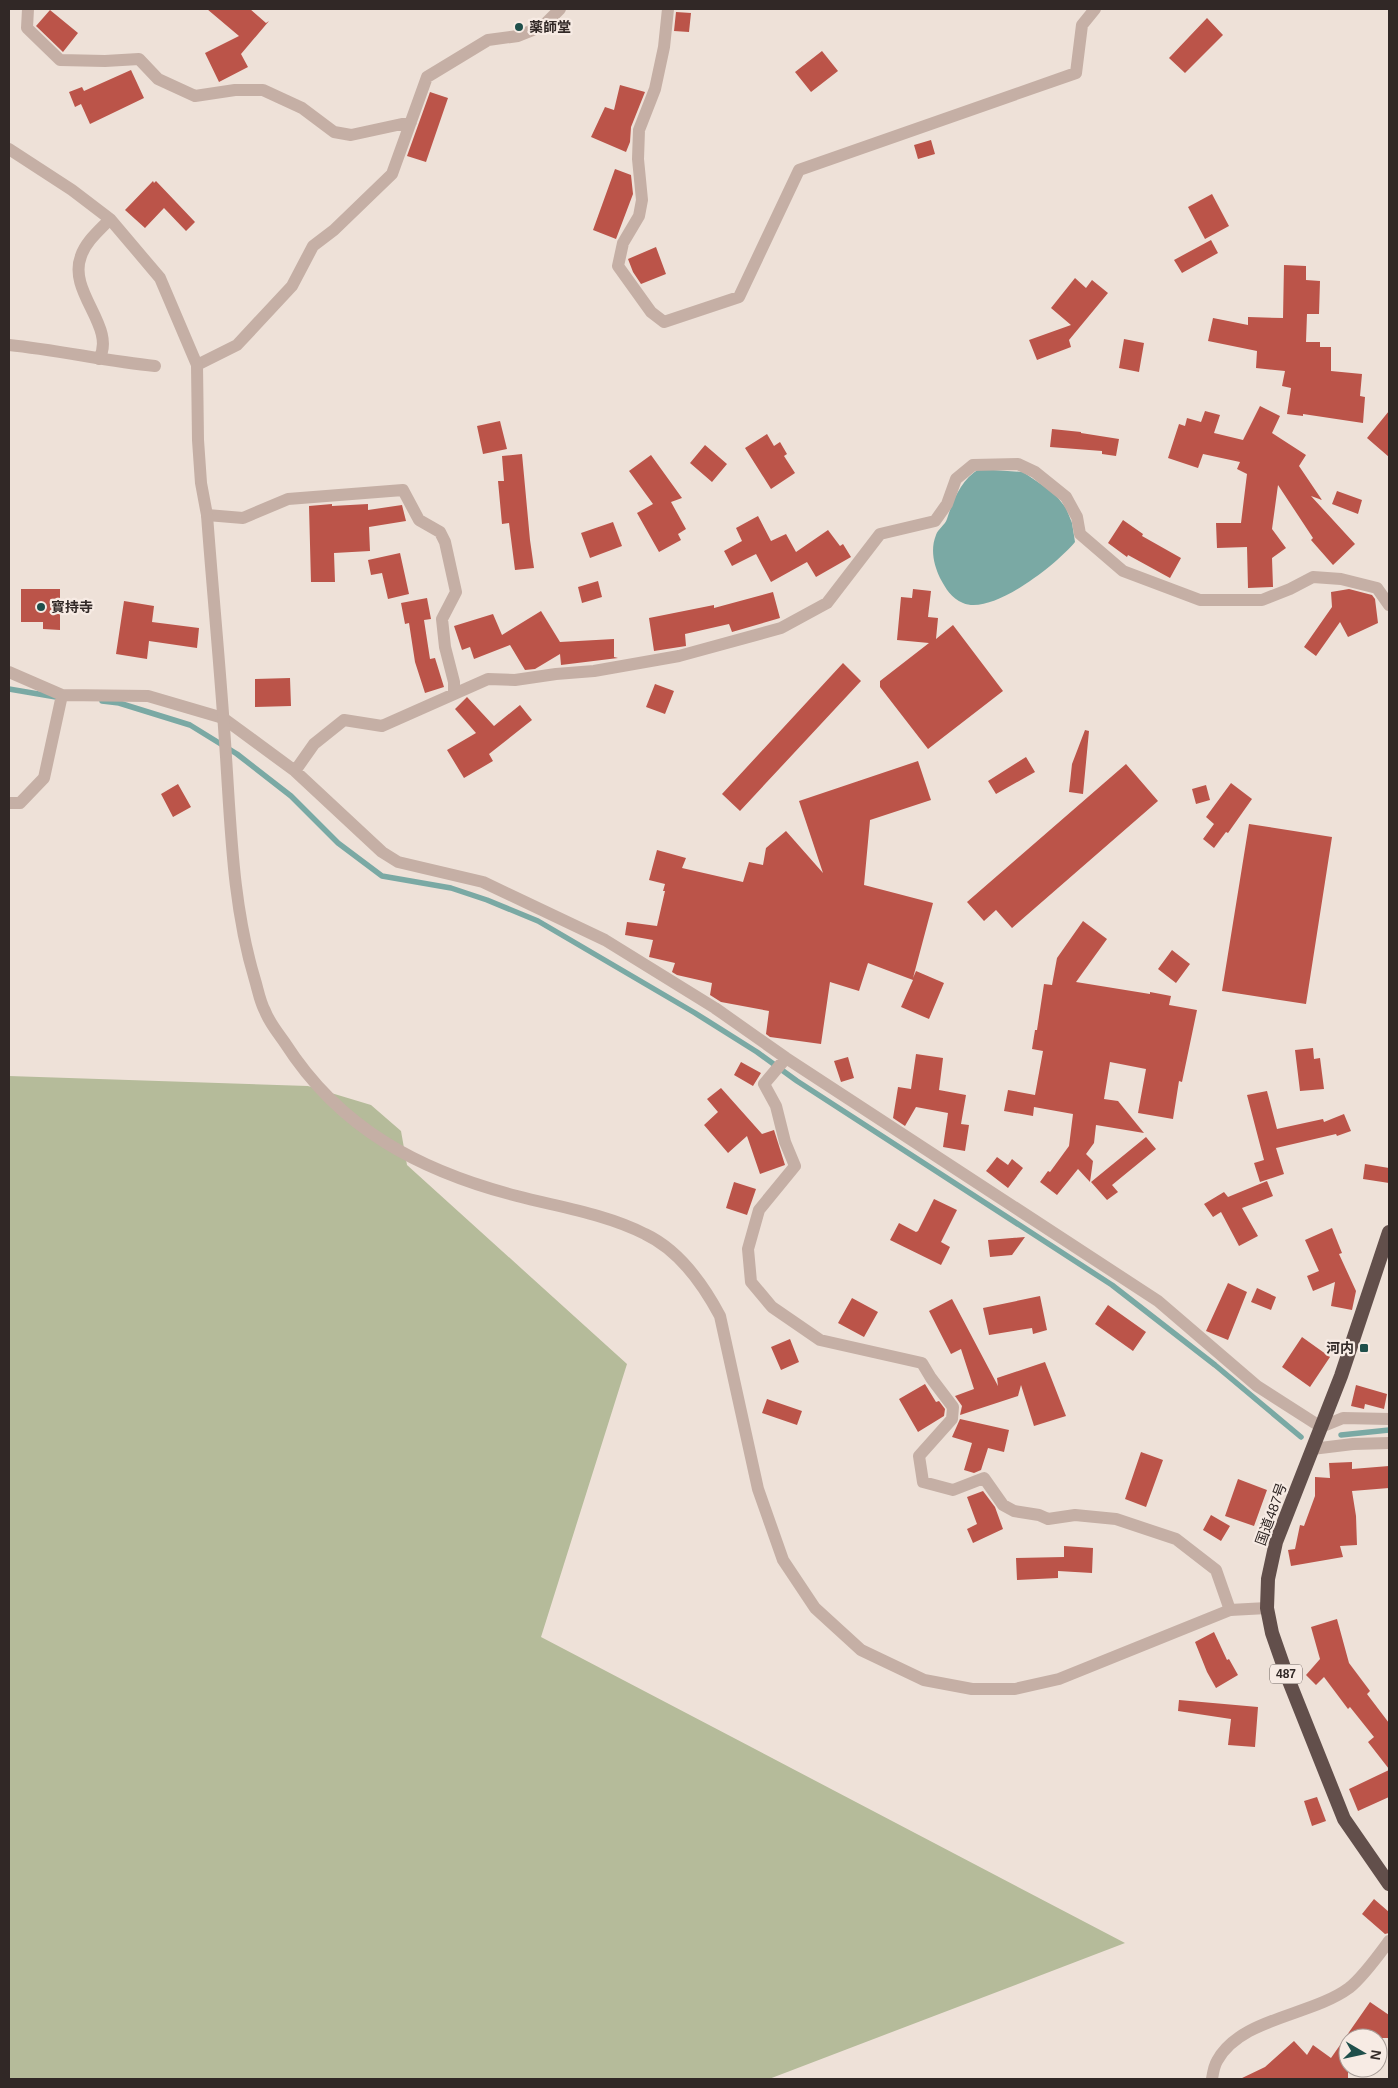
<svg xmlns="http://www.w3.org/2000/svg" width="1398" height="2088" viewBox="0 0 1398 2088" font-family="Helvetica,'Noto Sans JP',sans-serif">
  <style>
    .green { fill: #b5bb9a }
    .water { fill: #7aa9a4 }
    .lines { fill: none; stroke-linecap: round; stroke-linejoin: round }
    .stream { stroke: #7aa9a4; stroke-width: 5.5 }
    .building { fill: #bb5449 }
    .minor { stroke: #c5afa5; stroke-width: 12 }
    .tertiary { stroke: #c5afa5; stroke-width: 12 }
    .trunk { stroke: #624f4b; stroke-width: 14 }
    .poi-dot { fill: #1f4f4b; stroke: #f7ebe4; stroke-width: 2 }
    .labels { text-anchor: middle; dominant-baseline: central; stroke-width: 4.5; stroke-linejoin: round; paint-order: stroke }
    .shield { fill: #f7ebe4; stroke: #6c625f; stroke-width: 1 }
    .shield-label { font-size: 12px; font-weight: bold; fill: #312826 }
    .poi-label { font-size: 14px; font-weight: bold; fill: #312826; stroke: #f7ebe4; text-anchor: start }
    .street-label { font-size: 14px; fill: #312826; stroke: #f7ebe4 }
  </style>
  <rect width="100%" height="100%" fill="#eee1d8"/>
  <path class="green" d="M9 1076 308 1086 371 1105 401 1131 407 1165 627 1364 541 1637 1125 1943 769 2079H9Z"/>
  <path class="water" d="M979 469 1023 472 1054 493 1066 508 1072 523 1075 542C1057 564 992 616 963 603 951 598 946 589 940 578 934 565 930 550 936 535 938 529 945 525 947 519 953 500 961 480 979 469Z"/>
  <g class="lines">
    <path class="stream" d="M9 689 56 697
      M102 701 119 703 190 725 237 754 291 796 338 843 382 876 451 888 487 900 538 921 695 1013 757 1052 797 1081 1112 1285 1215 1365 1301 1437
      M1341 1435 1389 1430"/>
  </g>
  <path class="building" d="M207 9H250L266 23 269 21 241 54 248 67 219 82 205 53 239 36Z
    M50 10 78 33 63 52 36 26Z
    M676 12 691 13 689 32 674 31Z
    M1207 18 1223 35 1185 73 1169 58Z
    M822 51 838 71 811 92 795 72Z
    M131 70 144 98 90 124 81 104 75 107 69 92 82 87 84 91Z
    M620 85 645 92 631 127 630 142 626 152 591 137 605 107 614 110Z
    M430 92 448 98 426 162 407 156Z
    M931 140 935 154 918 159 914 145Z
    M615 169 631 175 633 194 616 239 593 230Z
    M153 181 154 183 156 181 195 222 186 231 164 208 145 228 125 210Z
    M1212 194 1229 226 1205 239 1188 207Z
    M1211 240 1218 253 1182 273 1174 260Z
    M656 247 666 274 641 284 633 272 628 259Z
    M1284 265 1306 266V280L1320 281 1319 314H1307L1306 342H1320V347H1331V371L1362 374 1360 396 1365 397 1363 423 1303 414V416L1287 414 1291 388 1282 386 1285 371 1256 368 1257 351 1208 341 1213 318 1248 325V317L1283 318Z
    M1075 278 1086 288 1092 280 1108 293 1069 340 1071 347 1037 360 1029 340 1071 325 1051 308Z
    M1124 339 1144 343 1139 372 1119 368Z
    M1260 406 1280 416 1272 433 1306 455 1299 466 1322 500 1311 496 1355 544 1333 565 1311 540 1313 538 1278 485 1272 529 1286 548 1272 558 1273 587 1248 588 1247 547 1217 548 1216 523H1241L1247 474 1237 469 1240 462 1203 454 1198 468 1168 458 1179 424 1185 426 1187 418 1201 422 1205 411 1220 415 1214 433 1243 440Z
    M1389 411V457L1367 438Z
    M500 421 507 449 483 454 477 426Z
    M1052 429 1081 432V433L1119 439 1116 456 1102 454V451L1050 447Z
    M767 434 774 446 780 442 787 454 784 456 795 473 771 489 745 448Z
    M705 445 727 464 712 482 690 463Z
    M522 454 530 540 534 568 515 570 509 523 502 524 498 481H504L502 456Z
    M651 455 682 498 671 502 686 529 678 534 681 540 659 552 637 513 653 504 629 471Z
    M1337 491 1362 500 1358 514 1332 504Z
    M332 504V506L368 504V510L402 505 406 521 369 527 370 551 334 553 335 582H311L309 506Z
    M758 516 771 541 786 534 796 552 828 530 840 546 843 544 851 557 816 577 807 562 771 582 756 554 732 566 724 551 742 541 736 528Z
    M1123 520 1143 534 1142 536 1181 558 1170 578 1128 555 1127 557 1108 543Z
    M613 522 622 546 590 558 581 533Z
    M400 553 409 594 388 599 382 573 371 575 368 560Z
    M598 581 602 597 582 603 578 587Z
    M21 589H60V630L43 629V622H21Z
    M913 589 931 591 928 617 938 618 936 639 953 625 1003 691 928 749 880 687V681L929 643 897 640 901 597 912 598Z
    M1349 589 1372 595 1375 599 1378 623 1348 637 1340 622 1316 656 1304 647 1332 607 1331 592Z
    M773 592 780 618 732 632 729 624 685 634 686 646 654 651 649 618 714 605V608Z
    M427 598 431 619 424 620 430 659 435 658 444 687 425 693 415 662 409 623 405 624 401 603Z
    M124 601 154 606 152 622 199 628 197 648 149 641 147 659 116 654Z
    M541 611 560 642 614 639V657L618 658 561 665 560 654 535 669 525 670 510 645 474 659 470 647 462 650 454 626 493 614 502 635Z
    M843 663 861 681 740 811 722 794Z
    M290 678 291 706 255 707V679Z
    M655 684 674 691 665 714 646 707Z
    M467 697 494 726 520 705 532 720 489 754 493 761 464 778 447 750 476 733 455 709Z
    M1085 730 1089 731 1083 794 1069 792 1072 764Z
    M1026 757 1035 772 996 794 988 781Z
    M918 761 931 800 870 820 864 885 933 903 913 978 916 971 944 983 929 1019 901 1007 913 980 868 963 859 991 830 982 821 1044 770 1037 766 1034 769 1011 721 1002 710 995 712 983 677 975 672 972 675 963 649 957 653 940 625 935 627 922 657 926 665 891H663L665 884 649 880 657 850 686 858 682 868 743 882 749 862 763 865 766 848 786 831 823 873 799 801Z
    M1126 764 1158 801 1012 928 996 910 984 921 967 902Z
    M1231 783 1252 799 1228 833 1226 832 1214 848 1203 839 1214 824 1206 817Z
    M178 784 191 807 173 817 161 794Z
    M1206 785 1210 800 1196 804 1192 789Z
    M1249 824 1332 837 1306 1004 1222 991Z
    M1083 921 1107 939 1076 982 1150 994V992L1171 996 1169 1005 1197 1010 1182 1082 1179 1081 1173 1119 1138 1113 1146 1069 1110 1062 1104 1099 1118 1101 1144 1133 1096 1125 1094 1143 1086 1154 1093 1161 1090 1182 1078 1169 1057 1195 1040 1182 1048 1171 1050 1172 1069 1146 1073 1114 1034 1107 1033 1116 1004 1111 1008 1090 1035 1095 1043 1051 1032 1049 1035 1030H1037L1044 984 1052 985 1057 958Z
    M1172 950 1190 964 1176 983 1158 969Z
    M1313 1048 1314 1059 1320 1058 1324 1089 1300 1091 1295 1050Z
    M916 1054 943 1058 939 1090 966 1095 961 1124 969 1125 965 1151 943 1147 948 1113 916 1107 905 1126 893 1118 898 1087 911 1089Z
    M848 1057 854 1078 841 1082 834 1061Z
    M741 1062 761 1073 753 1086 734 1075Z
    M721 1088 762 1134 774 1130 785 1165 760 1174 747 1136 728 1153 704 1125 718 1112 707 1099Z
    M1267 1091 1277 1129 1323 1119 1324 1122 1344 1114 1351 1131 1337 1136 1336 1134 1276 1148 1284 1174 1260 1182 1254 1163 1264 1160 1247 1095Z
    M1146 1137 1156 1149 1112 1185 1118 1192 1107 1200 1091 1182Z
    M997 1157 1008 1165 1012 1159 1023 1168 1008 1188 986 1171Z
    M1365 1164 1389 1168V1183L1363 1179Z
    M1267 1181 1273 1196 1242 1208 1258 1236 1239 1246 1221 1212 1213 1217 1204 1204 1224 1192 1228 1197Z
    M734 1182 756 1189 747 1215 726 1208Z
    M934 1199 957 1210 941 1242 950 1247 941 1265 890 1240 899 1223 916 1232 918 1231Z
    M1332 1228 1342 1253 1339 1254 1356 1291 1352 1310 1331 1306 1335 1282 1313 1291 1307 1276 1319 1271 1305 1240Z
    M1025 1237 1012 1255 990 1257 988 1240Z
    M1228 1283 1247 1292 1228 1340 1206 1331Z
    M1257 1288 1276 1297 1271 1310 1251 1302Z
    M1040 1296 1047 1330 1033 1334 1032 1328 989 1335 983 1308Z
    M852 1298 878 1312 864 1337 838 1323Z
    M952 1299 998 1386 997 1378 1045 1362 1066 1416 1034 1426 1021 1385 1018 1396 960 1415 962 1406 955 1396 974 1389 961 1349 951 1354 929 1311Z
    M1108 1305 1146 1332 1133 1351 1095 1324Z
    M1302 1337 1330 1357 1310 1387 1282 1367Z
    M790 1339 799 1362 781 1370 771 1347Z
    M925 1384 936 1402 939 1401 945 1409 944 1416 918 1432 899 1399Z
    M1356 1385 1387 1394 1384 1409 1365 1404 1364 1409 1351 1406Z
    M767 1399 802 1411 797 1425 762 1413Z
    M960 1419 1009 1430 1004 1452 988 1448 981 1470 974 1473 964 1470 972 1443 952 1437Z
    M1141 1452 1163 1460 1146 1507 1125 1499Z
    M1352 1462V1469L1389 1466V1488L1352 1491 1356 1516 1357 1545 1340 1546 1343 1557 1291 1566 1288 1550 1295 1549 1300 1525 1304 1526 1315 1496V1477L1330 1478 1329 1463Z
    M1238 1479 1267 1490 1254 1526 1225 1516Z
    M983 1491 995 1507 1003 1529 973 1543 967 1529 977 1524 967 1497Z
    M1211 1515 1230 1526 1221 1541 1203 1530Z
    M1064 1546 1093 1548 1092 1573 1058 1571V1578L1017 1580 1016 1558 1064 1557Z
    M1337 1619 1349 1663 1370 1691 1367 1694 1389 1723V1769L1368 1742 1374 1737 1350 1707 1348 1709 1324 1677 1316 1685 1306 1675 1320 1659 1311 1627Z
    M1214 1632 1227 1660 1229 1659 1238 1675 1216 1688 1207 1672 1195 1642Z
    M1179 1700 1258 1707 1255 1747 1228 1745 1231 1719 1178 1711Z
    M1389 1770V1797L1358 1811 1349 1789Z
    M1317 1797 1326 1821 1312 1826 1304 1801Z
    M1374 1899 1389 1912V1933L1385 1934 1362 1914Z
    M1370 2002 1389 2015V2038H1348V2079H1240L1265 2067 1294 2041 1307 2055 1313 2045 1331 2058Z"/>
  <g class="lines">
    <path class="minor" d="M28 9 27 28 60 60 105 61 139 59 158 79 195 96 235 90H263L302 108 334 132 351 135 411 122
      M668 9 664 47 655 89 639 130 638 159 642 200 639 216 623 243 618 266 651 312 664 322 739 297 799 170 1076 73 1082 25 1095 9
      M9 345C58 350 106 361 155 366
      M197 365 237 345 292 286 313 246 334 230 392 174 427 77 488 40 518 36 543 26 560 9
      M207 515 243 518 288 499 403 490 419 520 440 532 445 542 456 592 442 619 445 647 454 682V694
      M9 672 62 695 148 696 223 718 295 771 382 852 398 862 483 882 605 940 715 1008 786 1058 1158 1301 1257 1386 1321 1427 1343 1418 1389 1419
      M295 771 314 744 344 720 382 726 488 679 515 680 556 674 594 671 679 656 781 628 827 603 880 534 935 521 947 504 956 479 973 465 1018 464 1035 472 1066 497 1077 517 1080 534 1123 571 1200 600H1262L1290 589 1313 577 1341 579 1377 588 1389 605
      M9 803H20L44 778 62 695
      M786 1058 764 1084 776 1106 785 1142 795 1166 759 1210 748 1249 751 1282 772 1307 820 1340 922 1363 931 1378 953 1407 952 1419 919 1456 923 1482 953 1490 984 1478 1003 1505 1014 1511 1039 1515 1048 1519 1075 1515 1116 1519 1176 1539 1216 1570 1230 1610 1267 1608
      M1312 1449 1353 1444 1389 1443
      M1212 2079C1213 2073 1214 2066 1217 2061 1240 2018 1311 2016 1349 1988 1363 1977 1378 1956 1389 1941"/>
    <path class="tertiary" d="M9 149 72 190 110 219 160 278 197 365 198 440 201 483 207 515C213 596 221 676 226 757 231 832 233 908 255 980 258 990 260 1002 265 1011 269 1022 278 1033 285 1043 340 1129 420 1171 517 1196 559 1207 606 1214 645 1234 679 1250 703 1284 720 1316L758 1489 783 1560 815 1608 861 1650 924 1680 972 1689H1015L1059 1679 1230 1610
      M99 359C117 327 67 292 81 256 86 241 100 230 110 219"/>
    <path class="trunk" d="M1389 1232 1341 1376 1276 1542 1268 1579 1267 1608 1272 1633 1287 1676 1344 1819 1389 1884"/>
  </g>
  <g class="poi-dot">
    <circle cx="519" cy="27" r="5"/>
    <circle cx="41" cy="607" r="5"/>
    <rect x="1359" y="1343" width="10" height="10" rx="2.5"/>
  </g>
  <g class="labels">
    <rect class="shield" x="1270" y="1664.5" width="32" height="19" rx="4"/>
    <g class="shield-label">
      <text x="1286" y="1674">487</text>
    </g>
    <g class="poi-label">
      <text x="529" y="27">薬師堂</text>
      <text x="51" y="607">寳持寺</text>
      <text x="1354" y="1348" text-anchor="end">河内</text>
    </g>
    <g class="street-label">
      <text transform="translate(1271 1514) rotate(-70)">国道487号</text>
    </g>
  </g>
  <rect width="1398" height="2088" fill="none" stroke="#312826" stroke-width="20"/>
  <g transform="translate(1363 2053) rotate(99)"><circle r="24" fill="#f7ebe4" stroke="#a89d98"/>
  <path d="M0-4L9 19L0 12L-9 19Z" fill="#1f4f4b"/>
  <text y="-8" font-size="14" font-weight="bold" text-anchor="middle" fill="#312826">N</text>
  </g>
</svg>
